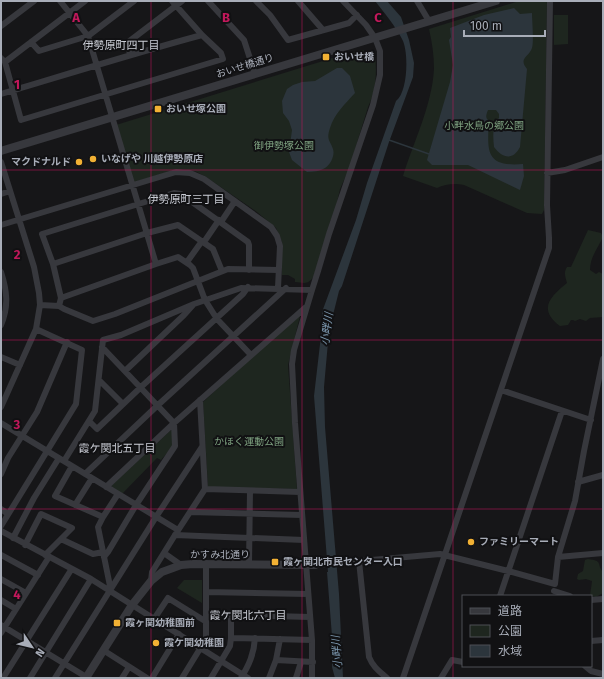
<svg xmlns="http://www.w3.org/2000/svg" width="604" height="679" viewBox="0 0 604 679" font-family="'Fira Sans','Noto Sans JP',sans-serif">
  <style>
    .green { fill: #1e261f }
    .water { fill: #2c353c }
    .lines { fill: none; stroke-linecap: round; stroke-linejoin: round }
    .stream { stroke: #2c353c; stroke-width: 1.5 }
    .minor { stroke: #37383d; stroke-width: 6 }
    .tertiary { stroke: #37383d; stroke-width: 8 }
    .grid { fill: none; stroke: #c2185b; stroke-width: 1; stroke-opacity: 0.55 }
    .poi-dot { fill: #f2b134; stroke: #111113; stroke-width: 1.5 }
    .labels { text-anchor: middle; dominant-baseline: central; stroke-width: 4; stroke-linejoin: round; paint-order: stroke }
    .poi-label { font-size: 10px; font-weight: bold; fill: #a8adb8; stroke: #111113; text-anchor: start }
    .street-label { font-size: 10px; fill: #a8adb8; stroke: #111113 }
    .park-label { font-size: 10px; fill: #7fa381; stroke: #111113 }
    .neighbourhood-label { font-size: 11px; fill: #c9ccd4; stroke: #111113 }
    .water-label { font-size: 11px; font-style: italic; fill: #7f9bb3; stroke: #111113 }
    .grid-label { font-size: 13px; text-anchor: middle; font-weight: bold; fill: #c2185b; stroke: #111113; stroke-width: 4; stroke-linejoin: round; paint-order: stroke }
  </style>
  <rect width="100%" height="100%" fill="#161618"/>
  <path class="green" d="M519 1H547L544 210 542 214 527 213 464 185C455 183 445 184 437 188L403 176C414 141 432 105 434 69 434 55 432 42 429 29Z
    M554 15H568V44L554 45Z
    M363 50 369 55H375C377 73 376 91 368 107L349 169 340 189 336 207 330 222 314 276C308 285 305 283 295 282V279L288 275H282V242L276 228 257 212 206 177 197 172 183 169 171 171 135 182 133 180 116 125 349 53Z
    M588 230 601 233 603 237C598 248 590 257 590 270L596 274 599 272 603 274V317L590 318 586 321 580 319 575 321 573 320H571L568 325 560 326C537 309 551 296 567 283 566 278 563 273 567 267H571Z
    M301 312 288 365 297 489 208 487 203 402Z
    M171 430 173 431 174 445 161 460 157 458 122 494 112 488V485Z
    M588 559C604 561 596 564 603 572V593L596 597 590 596 592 581 586 579 579 580 577 579 578 574 583 571 585 560Z
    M184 580H202V603L177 588Z"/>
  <path class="water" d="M375 1H387L401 17 409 40 414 63 413 77 389 142 342 286 339 291 329 331 324 387 325 427 339 594 343 678H335L332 667 333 649 327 572H328L314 396 322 327V312L356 220 367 183 396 101C408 92 409 51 402 39 396 27 383 11 375 1Z
    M514 8 520 14 532 13C532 21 534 41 532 48 529 57 518 58 527 69L520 147C513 161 502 158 494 147 493 137 492 126 499 118V114L496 110H488C486 115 485 118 489 121 487 152 486 167 523 164L524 176 520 190 468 165H432L427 160 450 82 453 65 449 40 451 37 450 28 484 15Z
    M337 68H342L350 76 355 93C345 104 334 114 330 128 326 140 330 140 333 149 335 155 331 164 325 168 320 171 313 172 307 172L292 160 289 152 292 130 289 121 283 113 282 101 287 89 293 85 302 82 315 81Z"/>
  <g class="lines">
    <path class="stream" d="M389 140 429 154"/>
    <path class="minor" d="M60 1 88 36 156 264
      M208 1 244 40 255 74
      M256 1 270 15 288 40 349 23 357 15
      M298 1 323 30
      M417 1 429 21
      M1 26 34 1
      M31 42 39 51 88 36 134 1
      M130 54 127 43 182 1
      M1 58 5 62 21 120 223 59 221 53 202 35 172 1
      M5 62 85 1
      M1 94C68 74 135 53 202 35
      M1 162 34 267 39 293 40 305 36 329 1 407
      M547 173 565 170 603 157
      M1 194 10 191
      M221 222 235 201
      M1 225 176 172 190 173 204 179 271 227 277 236 280 246 278 288
      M204 242 219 220
      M187 262 202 241
      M53 264 147 233 178 225 213 249 222 271
      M1 272C7 291 9 306 1 325
      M61 298 156 264 178 257 190 265 193 268 205 300 217 319 251 355
      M40 305 59 306 64 309 93 321 115 314 228 269 278 270
      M59 306 61 298 53 264 42 234 174 193 181 194 248 242 249 245V270
      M102 347 174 423 175 446 136 505 108 552 104 557
      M1 357 20 365
      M125 371 184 315 193 305
      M99 380 123 404
      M501 390 591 420
      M89 421 97 429 141 387 243 294 248 287
      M1 423 178 530
      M64 461 95 411 103 340 121 335 194 304 241 288 312 290
      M72 466 55 496 103 517
      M1 474 8 458 37 412 67 342
      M85 474 158 405 286 288
      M578 482 603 475
      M106 487 174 423 306 307
      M205 489 300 492
      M75 505 92 478
      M1 509 8 514
      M190 512 302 515
      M1 526 76 404 82 350 36 329
      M1 531 91 579 248 678
      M175 535 304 540
      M13 538 34 498 59 458
      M61 539 93 554 103 552
      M25 545 41 514 72 528 45 555
      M164 553 181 565
      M1 555 38 575
      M558 557 603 553
      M359 561 369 657C373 667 379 671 387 678
      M249 565 250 491
      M315 565 440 554 508 571 555 584 558 557 575 501 584 451 603 359
      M1 579 26 593
      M151 581 152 572 175 535 205 489 200 400
      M111 591 98 527 103 517 118 494
      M554 591 570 596
      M206 592 308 594
      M500 596 562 411
      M1 600 16 609
      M591 600 603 599
      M206 614 310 617
      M154 619 168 598 205 621
      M1 625 88 678
      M1 633 49 557
      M231 638 312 640
      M591 641 603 640
      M103 650 147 678
      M276 660 313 662
      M585 666 591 671 603 674
      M3 678 71 570
      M30 678 91 579
      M55 678 156 517 202 447
      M122 678 129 667
      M152 678 179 634
      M182 678 206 639V563
      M211 678 230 646 231 638V616
      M241 678C249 665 254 654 255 638
      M269 678 276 660 280 639
      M296 678 301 662
      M312 678V640L295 423 292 364 294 350 312 290 318 271 329 234 373 105 380 75V51L375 38 366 25 343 1
      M403 678 549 248V238L547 205 550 1
      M441 678 452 660 463 662"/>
    <path class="tertiary" d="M1 151 496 1
      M86 678 132 605 151 581 162 572 173 568 181 565 193 564 315 565"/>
  </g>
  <path class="grid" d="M151 1V678M302 1V678M453 1V678M1 170H603M1 340H603M1 509H603"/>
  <g class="poi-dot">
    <rect x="322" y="53" width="8" height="8" rx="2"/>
    <rect x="154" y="105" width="8" height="8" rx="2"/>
    <circle cx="93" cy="159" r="4"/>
    <circle cx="79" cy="162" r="4"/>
    <circle cx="471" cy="542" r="4"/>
    <rect x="271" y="558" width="8" height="8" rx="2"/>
    <rect x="113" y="619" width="8" height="8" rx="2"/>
    <circle cx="156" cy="643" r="4"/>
  </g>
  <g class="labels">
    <g class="poi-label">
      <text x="334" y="57">おいせ橋</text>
      <text x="166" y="109">おいせ塚公園</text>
      <text x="101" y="159">いなげや 川越伊勢原店</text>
      <text x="71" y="162" text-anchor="end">マクドナルド</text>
      <text x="479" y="542">ファミリーマート</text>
      <text x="283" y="562">霞ヶ関北市民センター入口</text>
      <text x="125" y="623">霞ヶ関幼稚園前</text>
      <text x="164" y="643">霞ケ関幼稚園</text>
    </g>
    <g class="street-label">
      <text transform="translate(245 66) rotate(-17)">おいせ橋通り</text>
      <text x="220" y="555">かすみ北通り</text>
    </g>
    <g class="park-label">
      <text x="484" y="126">小畔水鳥の郷公園</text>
      <text x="284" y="146">御伊勢塚公園</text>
      <text x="249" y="442">かほく運動公園</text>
    </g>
    <g class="neighbourhood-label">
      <text x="121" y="45">伊勢原町四丁目</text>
      <text x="186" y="199">伊勢原町三丁目</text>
      <text x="117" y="448">霞ケ関北五丁目</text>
      <text x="248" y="615">霞ケ関北六丁目</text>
    </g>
    <g class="water-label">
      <text transform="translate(327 329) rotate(-82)">小畔川</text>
      <text transform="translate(337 652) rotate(-94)">小畔川</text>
    </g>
  </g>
  <g class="grid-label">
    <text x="76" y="22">A</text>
    <text x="226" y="22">B</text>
    <text x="378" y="22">C</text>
    <text x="17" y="89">1</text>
    <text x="17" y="259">2</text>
    <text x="17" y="429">3</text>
    <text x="17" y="599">4</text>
  </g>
  <rect width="604" height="679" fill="none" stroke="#a8adb8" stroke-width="4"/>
  <rect x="462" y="595" width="130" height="72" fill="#111113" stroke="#4d4f55"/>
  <rect x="470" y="608" width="20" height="6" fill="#37383d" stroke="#4d4f55"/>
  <text x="498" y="615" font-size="12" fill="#a8adb8">道路</text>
  <rect x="470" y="625" width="20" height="12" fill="#1e261f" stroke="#4d4f55"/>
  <text x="498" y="635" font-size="12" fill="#a8adb8">公園</text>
  <rect x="470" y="645" width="20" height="12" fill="#2c353c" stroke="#4d4f55"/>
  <text x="498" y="655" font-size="12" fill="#a8adb8">水域</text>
  <g transform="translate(32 647) rotate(125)" stroke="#111113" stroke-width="3" paint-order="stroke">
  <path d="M0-3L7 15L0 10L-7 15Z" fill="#a8adb8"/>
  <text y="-6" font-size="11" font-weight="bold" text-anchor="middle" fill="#a8adb8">N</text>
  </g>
  <path d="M464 30v6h81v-6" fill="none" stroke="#a8adb8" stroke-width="2"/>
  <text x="470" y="30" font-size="12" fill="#a8adb8" stroke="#111113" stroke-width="3" paint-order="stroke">100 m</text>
</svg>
